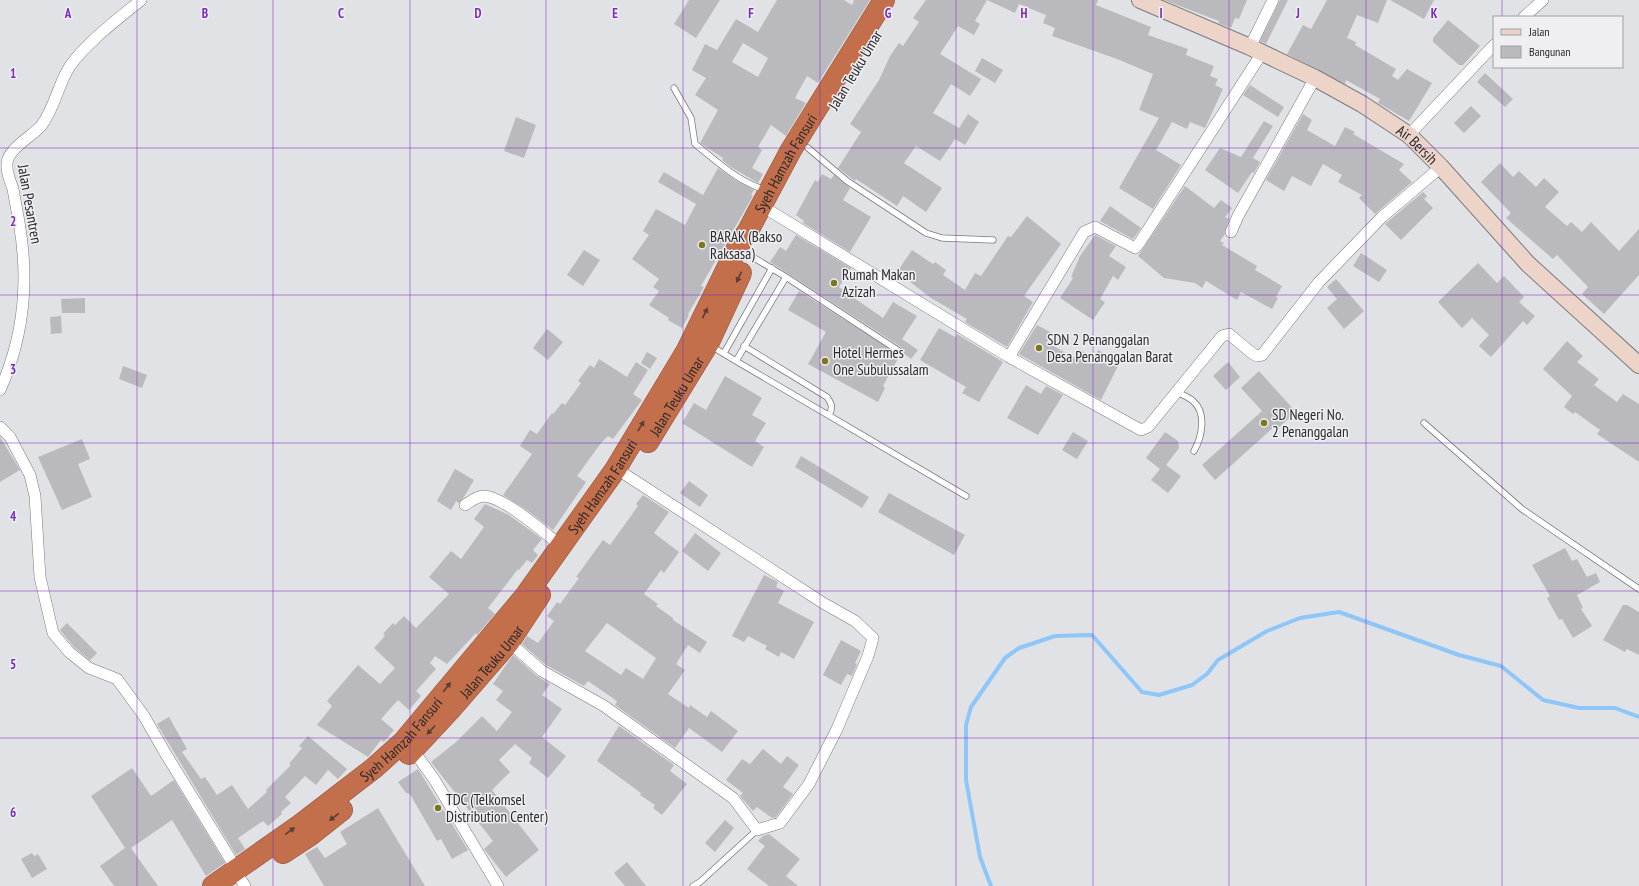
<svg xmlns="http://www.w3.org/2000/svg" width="1639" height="886" viewBox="0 0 1639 886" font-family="'PT Sans Narrow',sans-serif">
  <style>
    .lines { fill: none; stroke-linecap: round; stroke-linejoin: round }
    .stream { stroke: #8ec6f8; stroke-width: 4 }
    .building { fill: #bababe; fill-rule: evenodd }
    .lane-casing { stroke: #7a7a7e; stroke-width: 7 }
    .street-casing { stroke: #7a7a7e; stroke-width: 12 }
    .secondary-casing { stroke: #7a7a7e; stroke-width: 18 }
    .highway-casing { stroke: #8e5640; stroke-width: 22 }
    .lane { stroke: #fff; stroke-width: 5.5 }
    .street { stroke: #fff; stroke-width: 11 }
    .secondary { stroke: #edd4c9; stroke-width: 16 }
    .highway { stroke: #c46f4b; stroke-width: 21 }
    .oneway { fill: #583e35 }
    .grid { fill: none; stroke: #7b2cbf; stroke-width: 1; stroke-opacity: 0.55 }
    .poi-dot { fill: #7c771c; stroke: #efeff3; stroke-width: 1.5 }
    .labels { text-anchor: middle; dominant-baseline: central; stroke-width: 3; stroke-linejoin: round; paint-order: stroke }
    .street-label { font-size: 15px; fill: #29292b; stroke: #efeff3 }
    .poi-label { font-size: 15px; fill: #29292b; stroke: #efeff3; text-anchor: start }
    .grid-label { font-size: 13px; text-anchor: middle; font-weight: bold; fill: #7b2cbf; stroke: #efeff3; stroke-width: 3; stroke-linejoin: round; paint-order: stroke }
  </style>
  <rect width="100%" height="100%" fill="#e1e2e6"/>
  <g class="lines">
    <path class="stream" d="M991 886 980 857 966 780V725L971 707 1005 658 1019 648 1055 636 1092 635 1142 692 1159 695 1192 685 1207 674 1218 660 1267 631 1300 618 1339 612 1459 655 1501 666 1543 700 1579 708H1615L1639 717"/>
  </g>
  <path class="building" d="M689 0H720L696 38 674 24Z
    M777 0H844L852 5 854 0H870L818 83 807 76 795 98 806 103 786 136 771 125 758 147 762 150 752 168 763 174 758 183 731 167 722 160 723 158 700 143 718 110 695 95 706 78 692 70 705 44 717 50 736 19 758 32ZM743 43 768 58 758 77 732 62Z
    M926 0H1098L1096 5 1151 27 1148 35 1188 49 1186 55 1214 66 1210 76 1218 79 1215 85 1223 89 1205 128 1190 122 1187 129 1172 122 1156 150 1181 165 1153 209 1119 188 1159 118 1139 110 1153 74 1117 59 1052 36 1055 28 1043 23 1046 15 1019 4 1015 13 987 0 975 21 980 24 974 35 958 26 940 54 981 79 970 96 951 84 933 113 959 128 968 114 979 122 965 145 955 139 940 161 916 146 904 163 942 188 926 212 903 196 897 206 856 179 855 181 838 168 861 132 850 124 879 80 890 56 899 43 903 46 919 22 913 18Z
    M1164 0H1247L1239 19 1235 18 1231 28 1218 23 1219 21Z
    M1280 0H1288L1266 44 1260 41Z
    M1327 0H1387L1378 23 1357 15 1347 38 1356 42 1355 45 1396 69 1392 76 1398 80 1407 69 1432 83 1409 121 1378 103 1380 99 1346 80 1345 84 1287 54 1303 25 1311 29Z
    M1390 0H1434L1424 19Z
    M1448 20 1480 46 1463 65H1459L1433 42V38Z
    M982 58 1003 70 995 83 975 71Z
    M1485 73 1513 99 1505 107 1477 82Z
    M1250 85 1284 107 1278 117 1243 95Z
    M1471 106 1481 116 1464 133 1454 123Z
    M1303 114 1312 120 1307 130 1335 146 1345 127 1355 132 1353 134 1404 164 1399 170 1412 182 1375 214 1359 198 1362 195 1338 182 1342 175 1323 164 1311 186 1292 176 1284 191 1266 180Z
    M516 117 536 125 524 158 504 151Z
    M1264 121 1273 126 1253 158 1260 162 1254 173 1252 172 1238 193 1205 170 1220 148 1241 157Z
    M1500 163 1513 177 1519 171 1536 187 1544 178 1559 192 1545 207 1567 226 1571 222 1582 232 1591 222 1619 251 1639 229V275L1604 314 1582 294 1588 287 1557 255 1553 259 1506 218 1511 213 1481 182Z
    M718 168 735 180 754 190 751 195 753 196 701 286 704 287 688 314 689 315 682 328 668 320 669 318 649 305 659 291 653 287 659 279 632 259 649 235 643 231 656 209 685 225 696 204 658 182 664 172 703 195Z
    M822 174 831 179 834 175 850 188 843 200 871 217 850 252 803 223 804 221 796 215 815 180 818 182Z
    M1185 186 1214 208 1221 200 1232 208 1225 217 1229 219 1225 234 1220 241 1224 243 1222 245 1257 266 1255 270 1282 286 1276 297 1278 298 1272 309 1241 292 1237 300 1206 281 1202 288 1195 283 1164 278 1138 256Z
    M1423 192 1427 196 1424 199 1433 208 1401 240 1385 224Z
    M1110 206 1141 228 1133 239 1100 221Z
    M1027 216 1061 244 1024 296 1033 302 1007 347 965 322 967 319 931 298 897 272 912 250 933 264 935 262 946 270 943 275 965 290 975 273 981 276 1008 236 1011 237Z
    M796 235 851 268 839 287 857 300 883 318 893 302 917 316 902 339 918 350 911 359 903 353 901 347 770 262 780 247 786 251Z
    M1095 235 1116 246 1109 256 1126 267 1118 280 1113 276 1100 299 1105 302 1093 320 1060 298 1073 278 1071 277 1080 256Z
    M584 250 600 260 583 286 567 275Z
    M1361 253 1387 270 1379 282 1353 266Z
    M1478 263 1497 283 1504 276 1524 297 1519 302 1535 316 1527 325 1523 321 1491 357 1479 346 1489 335 1472 318 1462 328 1438 302Z
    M1336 279 1364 311 1344 329 1327 308 1337 299 1327 287Z
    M799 291 900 355 883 386 885 388 878 402 808 364 826 332 788 310Z
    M85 298V313H62L61 299Z
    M61 316 62 333 51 334 50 317Z
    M1037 325 1052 333 1047 342 1074 358 1079 349 1094 358 1098 350 1120 362 1101 400 1019 354Z
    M939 328 955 337 957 334 1003 362 979 402 962 393 966 387 920 360Z
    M547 329 563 342 548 360 533 348Z
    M1567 341 1583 356 1577 362 1599 379 1594 385 1617 402 1623 394 1639 404V462L1597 434 1600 430 1575 412 1573 414 1564 407 1572 396 1543 369Z
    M647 352 657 358 650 369 641 363Z
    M599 359 627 377 636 362 648 370 633 394 642 400 613 439 608 436 601 443 577 476 586 482 553 530 528 511 503 495 532 454 520 446 530 430 537 434 552 413 553 414 562 403 565 405 581 383 578 381 590 365 594 368Z
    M1228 362 1240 377 1226 390 1213 376Z
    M123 366 147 375 142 388 119 379Z
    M1259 371 1296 412 1277 429 1275 426 1215 480 1202 465 1262 411 1241 388Z
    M725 376 762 398 752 415 766 423 755 441 764 447 752 467 682 423 694 403 706 410Z
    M1026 385 1041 394 1046 386 1063 395 1038 435 1007 418Z
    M1073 432 1088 441 1077 459 1062 450Z
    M1165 432 1178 441 1179 448 1166 465 1181 476 1168 493 1151 480 1160 469 1146 458Z
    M0 437 20 470 0 482Z
    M82 439 90 459 78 464 92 497 62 510 38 457Z
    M801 456 869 497 862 508 795 467Z
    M455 469 474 480 464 497 459 503 456 501 451 510 437 501Z
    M689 481 708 495 700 507 680 493Z
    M889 493 965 535 954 555 878 512Z
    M643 495 669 512 654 533 679 552 664 573 661 570 644 594 658 604 656 606 673 618V620L707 642 700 653 688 645 676 664 685 670 668 694 689 708 690 705 707 717 711 711 738 731 722 752 689 728 675 748 615 705 617 701 588 681 584 686 546 665 522 644 527 636 538 643 554 621 547 616 557 602 560 604 579 578 576 577 603 540 610 545 638 506 636 504ZM607 623 656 658 643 679 626 668 621 675 585 651Z
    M485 504 509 515 542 539 533 550 538 555 532 563 527 560 519 570 518 569 488 608 495 614 477 635 476 633 447 664 435 656 430 663 436 669 416 691 421 696 409 710 398 700 381 719 394 730 384 742 381 740 368 757 317 725 332 706 327 701 358 665 380 684 395 668 374 648 385 636 383 634 393 623 395 625 404 616 416 628 449 594 429 577 451 551 461 559 484 527 474 519Z
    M695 533 721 553 708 571 682 551Z
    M1565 548 1572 561 1577 559 1587 577 1596 573 1600 582 1577 595 1583 608 1581 609 1592 626 1573 638 1562 619 1559 620 1547 598 1550 596 1532 565Z
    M764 575 778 582 776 587 784 591 778 603 814 622 794 659 781 652 779 657 765 649 767 646 748 636 744 642 732 636Z
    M1623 605H1627L1639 612V655L1627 649 1625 652 1603 640Z
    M67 623 97 653 90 660 74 647 60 630Z
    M841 640 861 651 855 663 857 664 852 676 847 674 841 685 823 675Z
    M513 655 537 676 550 684 542 695 562 709 542 737 566 756 548 778 529 763 532 758 515 744 499 760 510 772 492 790 539 850 506 877 484 849 493 841 431 762 456 742 482 716 497 731 512 712 496 700 503 691 493 684Z
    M169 717 187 749 182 752 201 779 205 777 217 795 232 785 248 809 267 792 266 790 291 765 289 764 302 748 299 746 308 736 347 769 338 779 328 770 316 785 305 776 285 797 291 803 281 812 282 814 268 826 263 821 238 838 245 849 236 855 157 724Z
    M619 726 674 765 670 771 687 784 662 815 653 808 655 805 640 795 641 793 597 761Z
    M763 749 781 764 787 756 799 765 783 787 793 794 776 817 772 818 757 807 753 811 740 796 743 793 726 780 742 759 750 764Z
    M132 768 151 796 174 780 225 863 206 876 172 820 131 848 158 886H114L100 866 125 848 91 796Z
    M418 769 468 850 452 859 441 839 437 841 410 794 406 793 398 782Z
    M378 808 425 886H324L305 854 317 847 325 858 347 844 340 832Z
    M725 820 734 828 715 852 705 843Z
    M769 834 800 859 786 876 798 886H769L747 869 765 846 758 841 763 836Z
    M32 853 34 856 38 854 47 869 32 878 21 859Z
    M627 862 646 886H625L614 873Z"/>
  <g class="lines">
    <g class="lane-casing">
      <path id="lane" d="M674 88 691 118 695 144C718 162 738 182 766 190
        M808 148 847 181 926 233 942 238 993 240
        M786 277 899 351
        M711 346 736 361 786 277 741 250
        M744 346 827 397C832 404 833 408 829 415
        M724 353 772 268
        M736 361 966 496
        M1177 392C1182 395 1189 397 1193 401 1207 413 1202 437 1194 451
        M1424 423 1522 509 1639 589
        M693 886 700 882 757 830"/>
    </g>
    <g class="street-casing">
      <path id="street" d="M1524 17 1543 0
        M1250 47 1273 0
        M1409 135 1494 45
        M770 211 1009 357 1141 430 1148 427 1222 336 1229 334 1253 354 1257 356 1262 355 1319 282 1382 217 1441 167
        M1231 232 1238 216 1315 78
        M1009 357 1084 232 1095 227 1135 248 1140 242 1262 53
        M0 390C24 337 29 279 19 222 17 211 15 200 13 189 10 180 6 173 7 163 8 149 31 137 41 126 55 108 58 84 70 66 86 43 119 18 141 0
        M0 427 10 437 30 475 35 496 40 577 53 633 69 652 89 668 117 679 144 716 164 751 237 870
        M465 505C471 501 477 496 484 496 504 497 545 533 561 546
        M509 642 542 671 604 706 733 798 757 830 780 823 809 784 837 729 868 656 873 638 855 621 823 603 626 475
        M413 750 434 779 498 886
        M241 880 245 886"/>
    </g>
    <g class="secondary-casing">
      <g id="secondary">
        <path id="s1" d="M1140 0 1250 47 1315 78 1362 104 1409 135 1441 167 1528 264 1639 365"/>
      </g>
    </g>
    <g class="highway-casing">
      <g id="highway">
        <path id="s2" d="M648 442 708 344 741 273"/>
        <path id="s3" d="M409 754 450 710 509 642 540 595"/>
        <path d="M283 853 309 836 342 810"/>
        <path id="s4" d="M213 886 300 825 374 768 403 742 526 595 615 470 686 352 737 248 749 229 791 150 884 0"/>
      </g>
    </g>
    <use href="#lane" class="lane"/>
    <use href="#street" class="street"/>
    <use href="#secondary" class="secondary"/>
    <use href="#highway" class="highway"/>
  </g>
  <defs><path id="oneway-solid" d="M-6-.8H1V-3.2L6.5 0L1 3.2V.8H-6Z"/></defs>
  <g class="oneway">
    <use href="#oneway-solid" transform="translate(739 277) rotate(115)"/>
    <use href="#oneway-solid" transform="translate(705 313) rotate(-64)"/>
    <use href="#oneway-solid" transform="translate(641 426) rotate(-59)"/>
    <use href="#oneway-solid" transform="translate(447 687) rotate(-51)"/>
    <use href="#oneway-solid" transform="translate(431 730) rotate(133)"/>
    <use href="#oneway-solid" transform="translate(334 817) rotate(142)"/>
    <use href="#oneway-solid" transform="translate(290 831) rotate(-36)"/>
  </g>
  <path class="grid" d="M137 0V886M273 0V886M410 0V886M546 0V886M683 0V886M820 0V886M956 0V886M1093 0V886M1229 0V886M1366 0V886M1502 0V17M1502 67V886M0 148H1639M0 295H1639M0 443H1639M0 591H1639M0 738H1639"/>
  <g class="poi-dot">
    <circle cx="702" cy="245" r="4"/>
    <circle cx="834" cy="283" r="4"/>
    <circle cx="1039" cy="348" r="4"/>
    <circle cx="825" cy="361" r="4"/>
    <circle cx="1264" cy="423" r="4"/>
    <circle cx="438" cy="808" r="4"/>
  </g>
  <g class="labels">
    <g class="street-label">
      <text transform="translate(855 70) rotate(-59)">Jalan Teuku Umar</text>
      <text stroke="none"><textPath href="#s1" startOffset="314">Air Bersih</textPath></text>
      <text stroke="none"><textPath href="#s4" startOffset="935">Syeh Hamzah Fansuri</textPath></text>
      <text transform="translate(30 204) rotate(80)">Jalan Pesantren</text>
      <text stroke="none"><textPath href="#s2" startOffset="54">Jalan Teuku Umar</textPath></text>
      <text stroke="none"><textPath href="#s4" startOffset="563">Syeh Hamzah Fansuri</textPath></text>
      <text stroke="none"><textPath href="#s3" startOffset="124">Jalan Teuku Umar</textPath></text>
      <text stroke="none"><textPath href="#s4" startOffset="239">Syeh Hamzah Fansuri</textPath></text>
    </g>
    <g class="poi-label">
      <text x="710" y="236">BARAK (Bakso<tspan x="710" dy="17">Raksasa)</tspan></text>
      <text x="842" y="274">Rumah Makan<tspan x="842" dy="17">Azizah</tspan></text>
      <text x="1047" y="339">SDN 2 Penanggalan<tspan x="1047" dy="17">Desa Penanggalan Barat</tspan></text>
      <text x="833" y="352">Hotel Hermes<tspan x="833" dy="17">One Subulussalam</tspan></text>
      <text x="1272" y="414">SD Negeri No.<tspan x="1272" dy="17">2 Penanggalan</tspan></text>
      <text x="446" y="799">TDC (Telkomsel<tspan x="446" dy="17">Distribution Center)</tspan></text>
    </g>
  </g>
  <g class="grid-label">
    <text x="68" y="18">A</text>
    <text x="205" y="18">B</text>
    <text x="341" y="18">C</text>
    <text x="478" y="18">D</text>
    <text x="615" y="18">E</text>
    <text x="751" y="18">F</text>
    <text x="888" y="18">G</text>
    <text x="1024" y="18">H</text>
    <text x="1161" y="18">I</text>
    <text x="1298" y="18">J</text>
    <text x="1434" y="18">K</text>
    <text x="13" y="78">1</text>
    <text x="13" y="226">2</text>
    <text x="13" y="374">3</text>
    <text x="13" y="521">4</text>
    <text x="13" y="669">5</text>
    <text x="13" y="817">6</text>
  </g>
  <rect x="1493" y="16" width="130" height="52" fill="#efeff3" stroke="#a0a0a3"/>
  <rect x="1501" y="29" width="20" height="6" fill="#edd4c9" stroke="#a0a0a3"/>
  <text x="1529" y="36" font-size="12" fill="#29292b">Jalan</text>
  <rect x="1501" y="46" width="20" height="12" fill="#bababe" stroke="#a0a0a3"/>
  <text x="1529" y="56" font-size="12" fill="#29292b">Bangunan</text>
</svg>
